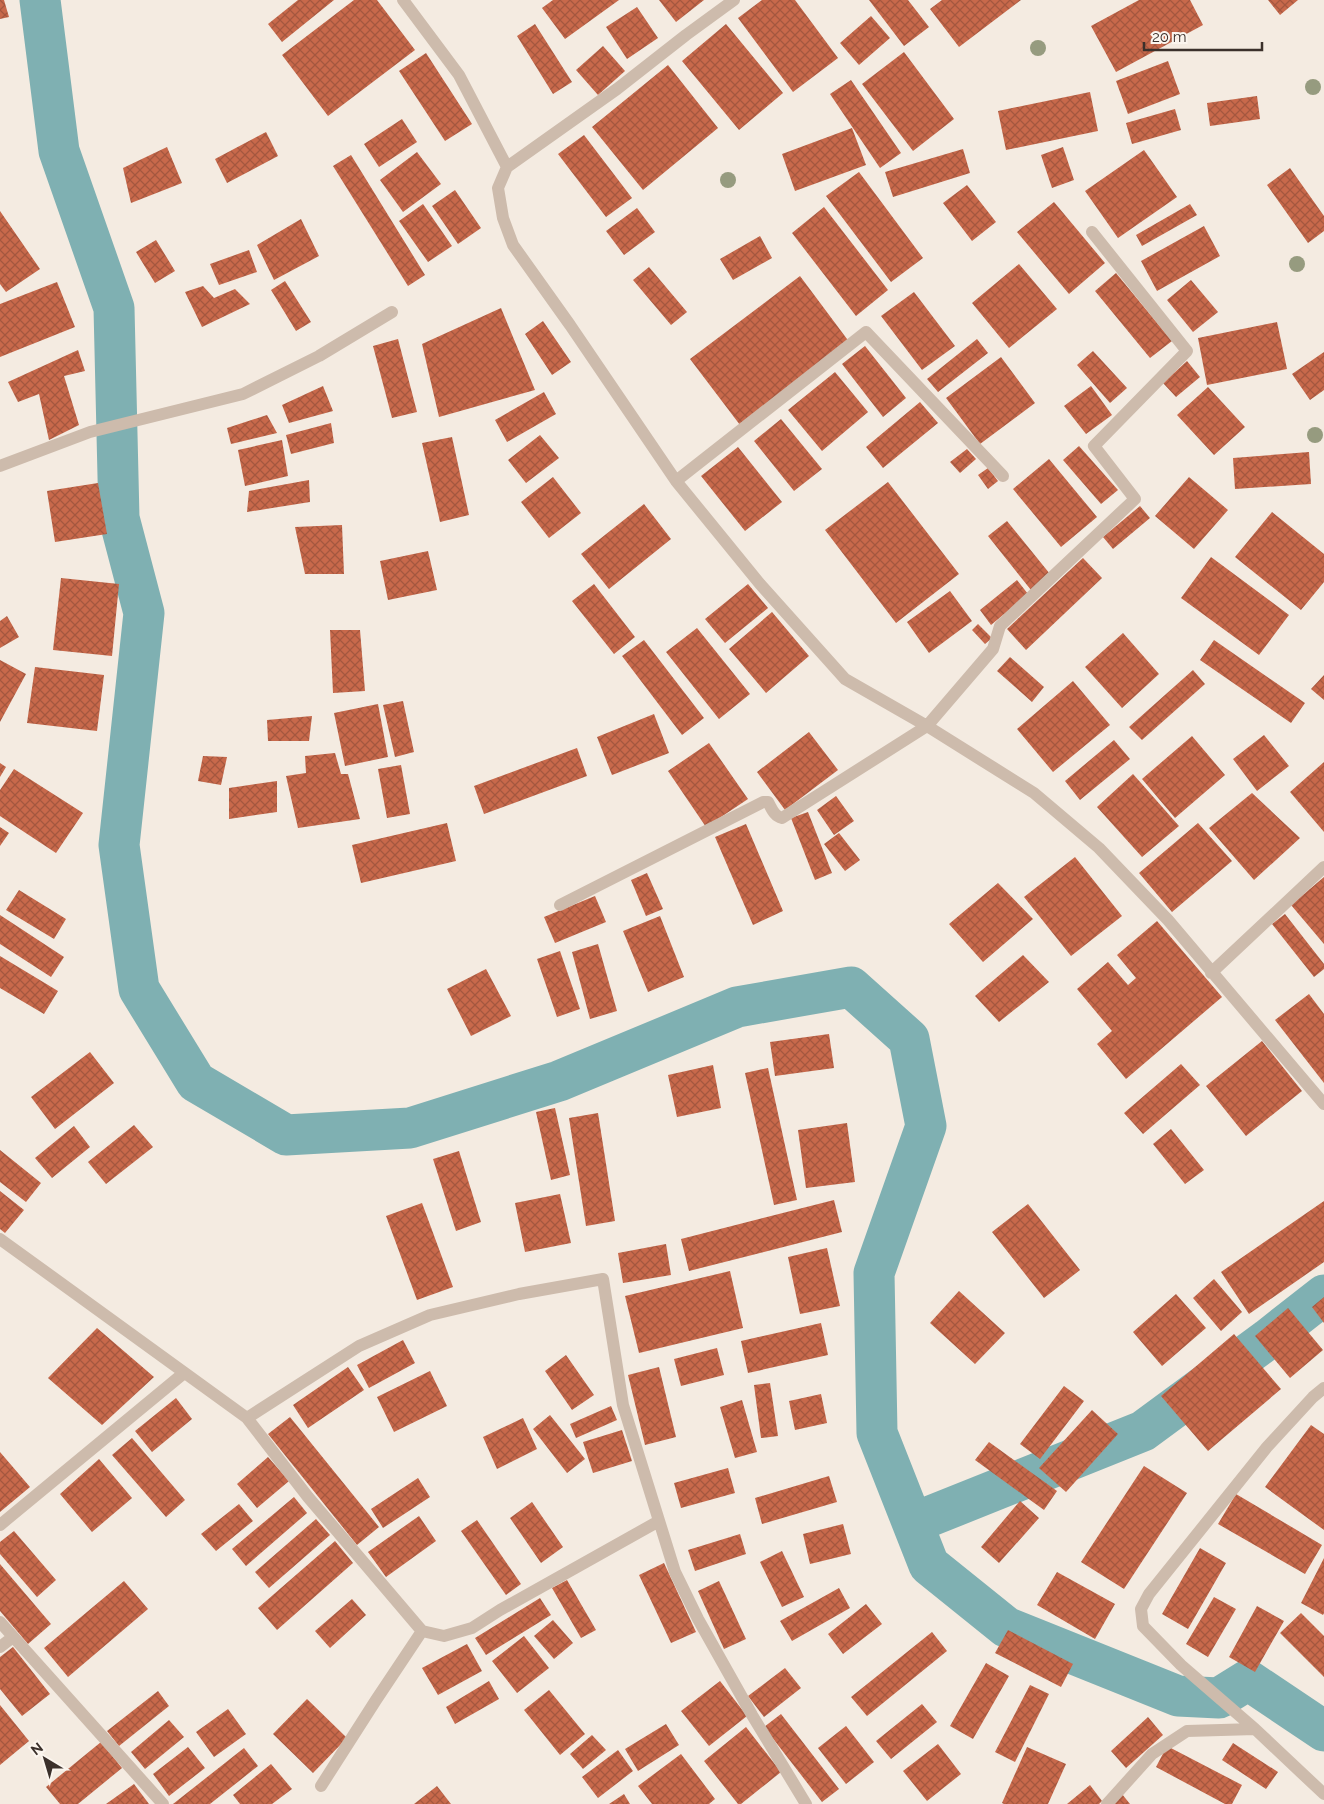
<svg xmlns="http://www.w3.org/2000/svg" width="1324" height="1804" viewBox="0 0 1324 1804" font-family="Raleway,sans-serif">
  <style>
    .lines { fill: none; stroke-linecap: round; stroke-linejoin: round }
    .canal { stroke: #7fb0b2; stroke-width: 41 }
    .building { fill: url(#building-cross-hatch) }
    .street { stroke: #cdbbac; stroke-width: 12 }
    .tree { fill: #969b7f }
  </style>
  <defs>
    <pattern id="building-cross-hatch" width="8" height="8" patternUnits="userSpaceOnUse" patternTransform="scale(1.25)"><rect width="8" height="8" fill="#c8694b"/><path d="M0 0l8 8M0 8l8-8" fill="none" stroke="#a4573f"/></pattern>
  </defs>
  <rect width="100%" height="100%" fill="#f4ebe1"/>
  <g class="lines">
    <path class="canal" d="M40 0 59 151 114 308 119 518 144 613 119 845 139 989 196 1082 286 1135 410 1128 559 1081 737 1007 851 987 909 1039 926 1126 874 1273 877 1433 929 1565 1006 1627 1178 1696 1219 1698 1248 1680 1324 1731
      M913 1523 1143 1431 1268 1339 1324 1295"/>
  </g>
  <path class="building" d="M0 0H4L9 17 0 19Z
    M298 0H334L282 42 268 24Z
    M354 0H377L415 50 328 116 282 55Z
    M553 0H619L565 39 542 8Z
    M659 0H704L676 22Z
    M762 0H795L838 58 793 92 738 18Z
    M869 0H908L929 27 904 46Z
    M942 0H1021L959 47 930 9Z
    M1139 0H1190L1203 25 1116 72 1091 26Z
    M1268 0H1298L1280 15Z
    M637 7 658 38 627 59 606 27Z
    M871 16 890 38 859 65 840 43Z
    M535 24 572 82 553 94 517 36Z
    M726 24 783 93 739 130 682 61Z
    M603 46 625 71 598 95 576 70Z
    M904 52 954 119 913 151 862 84Z
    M426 53 472 124 445 141 399 71Z
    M1168 61 1180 94 1128 114 1116 81Z
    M668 65 718 128 643 190 592 127Z
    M851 80 901 153 880 168 830 94Z
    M1090 92 1098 131 1006 150 998 111Z
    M1257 96 1260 119 1210 126 1207 103Z
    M1175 109 1181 130 1132 144 1126 123Z
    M402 119 417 142 379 167 364 144Z
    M852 128 866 165 795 191 782 154Z
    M266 132 278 156 227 183 215 159Z
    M584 135 632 198 606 217 558 154Z
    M167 147 182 183 131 203 123 168Z
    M1063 147 1074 180 1052 188 1041 155Z
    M963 149 970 173 893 197 885 172Z
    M1144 150 1177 197 1118 238 1085 191Z
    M417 152 441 184 403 212 380 180Z
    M351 155 425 275 408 286 333 166Z
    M1290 168 1324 216V231L1308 243 1267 185Z
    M859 172 923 258 891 282 826 196Z
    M967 185 996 222 972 241 943 203Z
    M455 190 481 228 458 244 432 206Z
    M1054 202 1105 263 1069 294 1017 232Z
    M423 204 452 246 428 262 399 221Z
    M1190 204 1197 215 1142 246 1136 235Z
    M824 207 888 290 856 316 792 233Z
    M637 208 655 232 624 255 606 231Z
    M0 211 40 269 6 292 0 284Z
    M301 219 319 256 274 280 257 245Z
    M1204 226 1220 256 1157 291 1141 261Z
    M760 236 772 258 733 280 720 259Z
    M156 240 175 271 155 283 136 252Z
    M249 250 257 272 219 285 210 264Z
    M1019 264 1057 309 1009 348 972 303Z
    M649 267 687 312 671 325 633 280Z
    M1116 273 1172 341 1150 358 1095 291Z
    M800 276 850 343 740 425 690 359Z
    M1191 280 1218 312 1193 332 1167 300Z
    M285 281 311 322 296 331 271 290Z
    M57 282 75 327 0 357V304Z
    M203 286 214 298 235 289 250 304 202 327 185 292Z
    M914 292 955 346 922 370 881 316Z
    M501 308 535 390 439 417 422 344Z
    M543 321 571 362 552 375 525 334Z
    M1277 322 1287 369 1207 385 1198 338Z
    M398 339 417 412 392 418 373 346Z
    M977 339 988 353 938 392 927 379Z
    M865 346 906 398 883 417 842 364Z
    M78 350 85 371 64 376 79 425 49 440 39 394 18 402 8 382Z
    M1093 351 1127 388 1110 403 1077 365Z
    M1324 352V390L1310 400 1292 374Z
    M1001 357 1035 403 980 444 946 398Z
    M1187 361 1200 377 1176 397 1163 383Z
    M835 372 868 412 822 451 788 410Z
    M323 386 333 411 289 423 282 405Z
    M1091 386 1112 415 1086 434 1064 406Z
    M1208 387 1245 427 1214 455 1177 415Z
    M544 392 556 414 507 442 495 420Z
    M920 402 938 423 883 468 866 447Z
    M267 415 277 433 231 444 227 428Z
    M781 419 822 469 794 491 754 441Z
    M331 423 334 443 291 454 286 435Z
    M540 435 559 458 526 483 508 460Z
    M452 437 469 515 440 522 422 443Z
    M282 440 288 476 245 486 238 450Z
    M1079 446 1118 490 1101 504 1063 460Z
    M738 447 782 502 745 531 701 476Z
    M967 449 976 459 960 473 950 462Z
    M1309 452 1311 484 1235 489 1233 458Z
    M1049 459 1097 517 1061 547 1013 489Z
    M988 468 998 481 988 489 978 475Z
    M553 477 581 513 549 538 521 502Z
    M1189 477 1228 510 1194 549 1155 516Z
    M309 480 310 502 247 512 249 491Z
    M888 482 959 574 896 623 825 530Z
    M98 483 107 534 55 542 47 491Z
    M644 504 671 539 609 589 581 554Z
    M1140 506 1150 518 1113 549 1103 537Z
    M1272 512 1324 554V582L1301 610 1235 557Z
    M1007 521 1050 574 1031 590 988 536Z
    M342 525 344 574H305L295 527Z
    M428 551 437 590 388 600 380 561Z
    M1211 557 1289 615 1259 655 1181 598Z
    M1083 558 1102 578 1026 650 1007 629Z
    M61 578 119 584 112 656 53 650Z
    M1017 580 1028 594 991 625 980 610Z
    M594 584 635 637 614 654 572 601Z
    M748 584 768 608 725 643 705 619Z
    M950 591 972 621 929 653 907 622Z
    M772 612 809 656 766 693 729 649Z
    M7 616 19 637 0 648V621Z
    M978 624 992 638 985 644 972 630Z
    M697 628 750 694 719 719 666 652Z
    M330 630H360L365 691 333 693Z
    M1123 633 1159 674 1122 708 1085 667Z
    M644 640 704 718 682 735 622 656Z
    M1214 640 1305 703 1291 723 1200 660Z
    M1010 657 1044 687 1032 702 997 671Z
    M0 660 26 674 0 722Z
    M35 667 104 675 97 731 27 723Z
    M1193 670 1205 684 1142 740 1129 727Z
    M1324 675V700L1311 689Z
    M1073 681 1110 725 1053 772 1017 729Z
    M403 701 414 752 395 757 383 705Z
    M378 704 388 757 345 766 334 713Z
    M654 714 669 753 612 775 597 737Z
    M312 716 309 741H268L267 720Z
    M809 732 838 770 785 810 757 772Z
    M1264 735 1289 766 1257 791 1233 759Z
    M1192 736 1225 775 1175 818 1142 779Z
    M1114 740 1130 759 1080 800 1065 781Z
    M709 743 748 799 706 827 668 771Z
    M577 748 587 776 484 814 474 786Z
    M335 753 341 774H348L360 819 298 828 286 776 306 773 305 756Z
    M203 756 227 757 221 785 198 781Z
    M1324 762V832L1290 792Z
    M0 763 6 767 0 777Z
    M401 765 410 814 387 818 378 769Z
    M14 769 83 813 56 853 0 816V790Z
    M1133 774 1179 826 1142 857 1097 807Z
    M277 781V812L229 819V788Z
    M1252 793 1300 838 1254 880 1209 828Z
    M836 796 854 821 834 835 817 810Z
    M808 812 832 873 815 880 791 818Z
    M447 823 456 861 361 883 352 845Z
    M1198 823 1232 861 1172 912 1139 873Z
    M746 824 783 911 753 925 715 837Z
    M0 827 9 833 0 846Z
    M839 833 860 860 845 871 824 844Z
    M1075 857 1122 916 1071 956 1024 897Z
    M647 873 663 909 646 916 631 880Z
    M1324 877V944L1291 905Z
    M998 883 1033 919 983 962 949 924Z
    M19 890 66 919 54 939 6 910Z
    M595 896 606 922 555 943 544 917Z
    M1285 914 1324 964V969L1314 977 1272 924Z
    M0 915 64 957 51 977 0 944Z
    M660 916 684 977 648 992 623 931Z
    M1157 921 1222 997 1126 1079 1097 1044 1112 1031 1077 989 1108 962 1128 985 1136 978 1117 955Z
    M598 944 617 1011 590 1019 572 952Z
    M560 951 580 1009 557 1017 537 959Z
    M1023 955 1049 982 999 1022 975 996Z
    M0 956 58 991 44 1014 0 988Z
    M486 969 511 1016 471 1036 447 989Z
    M1309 994 1324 1014V1083L1275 1020Z
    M829 1034 834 1068 775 1076 770 1042Z
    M1262 1041 1302 1091 1246 1136 1206 1086Z
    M90 1052 114 1083 55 1129 31 1097Z
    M1181 1064 1200 1085 1143 1134 1124 1113Z
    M713 1065 721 1108 677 1117 668 1075Z
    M768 1068 797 1200 774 1205 745 1073Z
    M555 1108 570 1175 551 1180 536 1112Z
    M598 1113 615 1221 586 1226 569 1118Z
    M847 1123 855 1182 806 1188 798 1130Z
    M134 1125 153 1147 106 1184 88 1162Z
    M74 1126 90 1147 52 1178 35 1158Z
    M1171 1129 1204 1170 1185 1184 1153 1144Z
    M0 1150 41 1183 26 1202 0 1182Z
    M459 1151 481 1222 456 1231 433 1159Z
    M0 1191 24 1210 5 1233 0 1229Z
    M560 1194 571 1243 525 1252 515 1203Z
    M834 1200 842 1232 689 1271 681 1239Z
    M1324 1201V1262L1249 1314 1221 1272Z
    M422 1203 453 1287 417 1300 386 1216Z
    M1028 1204 1080 1270 1044 1298 992 1232Z
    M666 1244 671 1275 623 1283 618 1253Z
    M827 1248 840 1306 800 1314 788 1257Z
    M730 1271 743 1328 639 1353 625 1296Z
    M1214 1279 1242 1312 1221 1331 1193 1298Z
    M959 1291 1005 1333 975 1364 930 1323Z
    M1176 1294 1206 1328 1162 1366 1133 1332Z
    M1324 1297V1323L1312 1307Z
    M1288 1308 1323 1350 1290 1378 1255 1336Z
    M821 1323 828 1355 748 1373 741 1341Z
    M97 1328 154 1377 102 1425 48 1378Z
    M1234 1334 1281 1389 1208 1451 1161 1396Z
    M403 1340 415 1363 369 1388 357 1365Z
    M717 1348 724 1375 681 1386 674 1359Z
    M566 1355 594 1395 572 1410 545 1371Z
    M348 1367 364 1390 308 1428 293 1405Z
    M659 1367 676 1437 645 1445 628 1375Z
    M430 1371 447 1406 394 1432 377 1397Z
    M770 1383 778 1436 761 1438 754 1385Z
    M1064 1386 1084 1401 1040 1459 1020 1444Z
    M821 1394 827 1423 795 1430 789 1401Z
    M176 1398 192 1419 152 1452 135 1431Z
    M742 1400 757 1452 735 1458 720 1407Z
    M611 1406 617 1420 576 1438 570 1424Z
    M1092 1410 1118 1434 1066 1492 1039 1468Z
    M550 1415 585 1459 567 1473 533 1429Z
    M290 1417 379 1527 357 1545 268 1434Z
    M523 1418 537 1449 497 1469 483 1437Z
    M1311 1425 1324 1434V1530L1265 1487Z
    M622 1430 632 1461 593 1473 583 1442Z
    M132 1438 185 1500 166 1517 112 1455Z
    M989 1442 1057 1491 1044 1510 975 1460Z
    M0 1452 30 1487 0 1512Z
    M268 1457 289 1481 257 1508 237 1484Z
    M99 1459 132 1498 92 1532 60 1494Z
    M1144 1466 1187 1493 1124 1589 1081 1562Z
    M728 1468 735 1493 681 1508 674 1483Z
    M829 1476 837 1502 762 1524 755 1498Z
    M418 1478 430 1497 383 1528 371 1509Z
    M1236 1494 1322 1545 1305 1574 1218 1524Z
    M294 1497 307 1513 246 1566 232 1549Z
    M1020 1501 1039 1518 999 1563 981 1547Z
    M532 1502 563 1547 541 1563 510 1518Z
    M239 1504 253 1521 216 1551 201 1534Z
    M419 1516 436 1541 386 1577 368 1552Z
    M316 1519 330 1535 269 1588 255 1572Z
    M477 1520 521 1584 506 1595 461 1531Z
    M843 1524 851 1554 810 1564 803 1534Z
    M14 1531 56 1580 37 1597 0 1554V1542Z
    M740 1534 746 1554 695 1571 688 1550Z
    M335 1541 353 1563 277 1630 258 1608Z
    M1200 1548 1226 1563 1188 1629 1162 1614Z
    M782 1551 804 1597 782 1607 760 1562Z
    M1324 1558V1613L1323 1615 1301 1603Z
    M664 1563 696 1632 671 1643 639 1575Z
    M0 1564 51 1624 28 1644 0 1611Z
    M1057 1572 1115 1604 1095 1639 1037 1605Z
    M567 1580 596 1630 581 1638 552 1588Z
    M124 1581 148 1609 68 1677 44 1648Z
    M719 1581 746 1639 724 1649 698 1591Z
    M839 1588 850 1608 792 1641 780 1621Z
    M1214 1597 1236 1609 1208 1657 1186 1644Z
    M540 1598 551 1615 486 1655 475 1638Z
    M352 1599 366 1615 330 1648 315 1631Z
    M866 1604 882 1624 843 1654 828 1634Z
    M1257 1606 1284 1621 1255 1672 1229 1657Z
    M1301 1613 1324 1636V1677L1280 1633Z
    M553 1620 573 1643 554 1659 534 1636Z
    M1008 1630 1073 1664 1061 1687 995 1653Z
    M932 1632 947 1651 867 1716 851 1697Z
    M524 1636 549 1668 517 1693 492 1661Z
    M467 1644 482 1671 438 1695 422 1668Z
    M13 1647 50 1694 22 1716 0 1689V1657Z
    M986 1663 1009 1676 973 1739 950 1726Z
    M785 1668 801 1688 764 1717 748 1696Z
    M489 1681 499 1699 455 1724 446 1707Z
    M720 1681 747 1716 709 1746 681 1711Z
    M1030 1685 1049 1694 1015 1762 995 1752Z
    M549 1690 585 1734 560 1755 524 1710Z
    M158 1691 169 1706 119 1746 107 1731Z
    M307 1699 347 1738 313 1773 273 1734Z
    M922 1704 937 1722 891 1759 876 1741Z
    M0 1705 29 1741 0 1765Z
    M228 1709 246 1734 214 1757 196 1732Z
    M781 1714 839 1789 822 1802 764 1727Z
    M1148 1717 1163 1735 1126 1768 1111 1751Z
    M169 1720 184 1737 145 1769 131 1752Z
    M666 1724 679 1745 638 1771 625 1749Z
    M846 1726 874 1762 846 1784 818 1748Z
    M746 1727 781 1772 741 1804H738L704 1761Z
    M592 1735 606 1750 583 1769 570 1754Z
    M101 1742 122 1768 78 1804H60L46 1787Z
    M1233 1743 1278 1772 1266 1789 1222 1760Z
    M938 1744 961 1774 927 1801 903 1771Z
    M1167 1746 1242 1785 1232 1804H1225L1156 1767Z
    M188 1747 205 1768 169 1796 153 1774Z
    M1027 1747 1066 1764 1048 1804H1004L1002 1803Z
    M244 1748 258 1766 210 1804H173Z
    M618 1750 633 1771 598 1798 582 1777Z
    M681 1754 715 1799 709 1804H652L638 1786Z
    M271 1764 292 1789 272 1804H240L233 1795Z
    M134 1784 149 1804H106Z
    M1090 1785 1102 1801 1099 1804H1067Z
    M437 1786 451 1804H414Z
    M624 1794 630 1804H609Z
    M1122 1794 1130 1804H1110Z"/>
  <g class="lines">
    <path class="street" d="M403 0 459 75 507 167
      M734 0 686 35 617 89 507 167 498 188 503 218 513 245 570 325 676 481 760 584 845 679 927 726 1034 793 1099 848 1168 920 1324 1104
      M0 466 90 432 243 394 319 356 392 312
      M676 481 866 332 1003 476
      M560 905 763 802H768C772 809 774 816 782 818L927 726 993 649 1000 626 1135 499 1094 446 1187 351 1092 232
      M1211 973 1324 867
      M0 1239 247 1418 308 1497 422 1631 444 1636 472 1628 500 1610 659 1521
      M1324 1388 1313 1397 1267 1447 1149 1594 1141 1609 1143 1626 1181 1665 1255 1729 1324 1794
      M247 1418 359 1346 430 1315 519 1294 603 1279 623 1405 675 1572 698 1619 752 1715 806 1804
      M0 1525 184 1373
      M0 1622 163 1804
      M0 1647 13 1637
      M321 1786 376 1700 422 1631
      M1107 1804 1152 1754 1187 1731 1255 1729"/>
  </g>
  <g class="tree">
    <circle cx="1038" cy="48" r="8"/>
    <circle cx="1313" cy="87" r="8"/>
    <circle cx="728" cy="180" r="8"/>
    <circle cx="1297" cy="264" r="8"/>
    <circle cx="1315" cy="435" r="8"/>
  </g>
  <g transform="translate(45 1759) rotate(322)" stroke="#fbf5ee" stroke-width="4" paint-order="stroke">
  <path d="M0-4L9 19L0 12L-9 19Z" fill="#3b302b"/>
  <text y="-8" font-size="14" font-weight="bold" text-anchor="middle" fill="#3b302b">N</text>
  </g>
  <path d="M1144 42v8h118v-8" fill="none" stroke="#3b302b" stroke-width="2.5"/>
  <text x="1152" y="42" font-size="15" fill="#3b302b" stroke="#fbf5ee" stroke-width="4" paint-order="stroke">20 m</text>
</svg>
